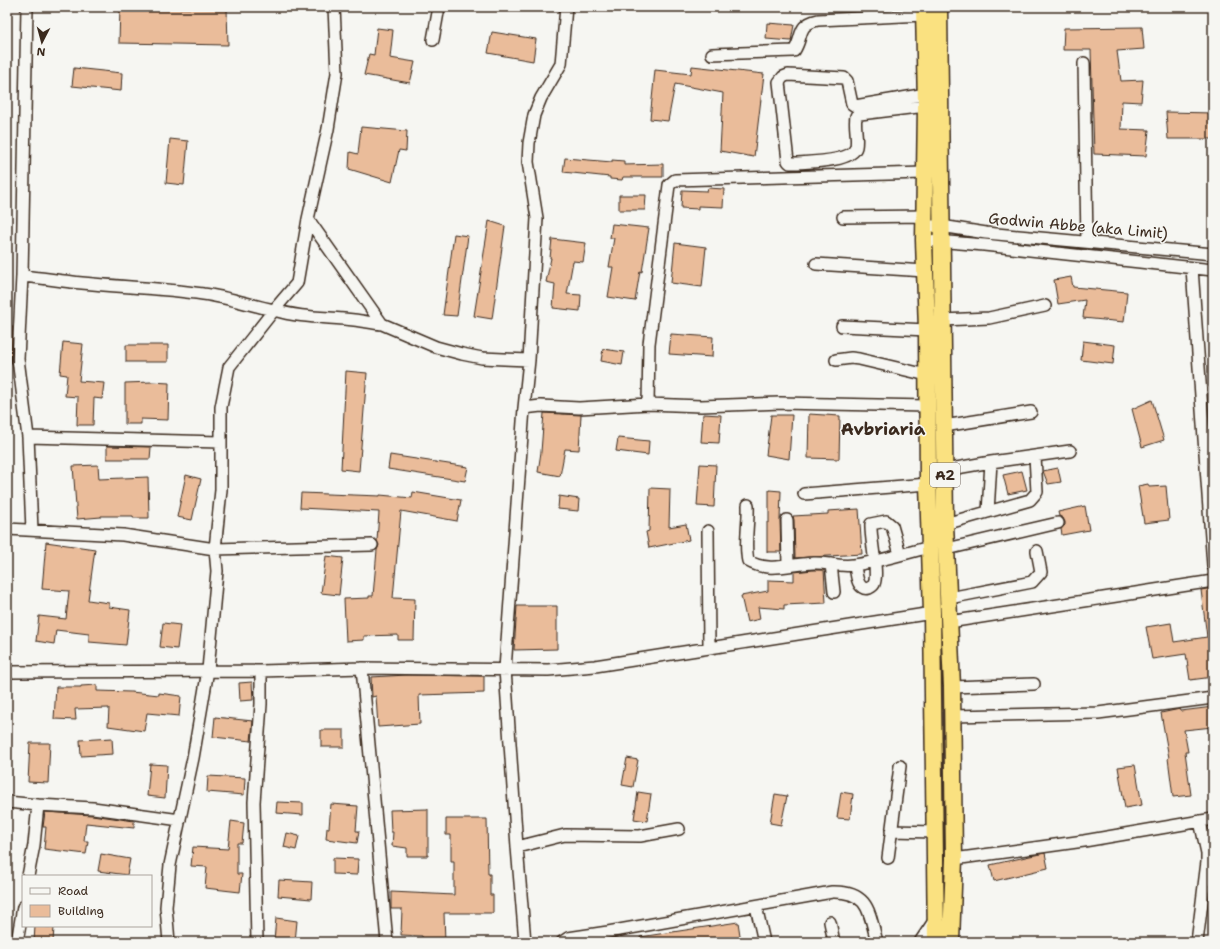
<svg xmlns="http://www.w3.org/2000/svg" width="1220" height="949" viewBox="0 0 1220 949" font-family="'Shantell Sans',sans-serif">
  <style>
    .building { fill: #eabc9a; stroke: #3b2a1e }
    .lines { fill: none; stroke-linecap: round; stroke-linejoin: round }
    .minor-casing { stroke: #3b2a1e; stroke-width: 14 }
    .highway-casing { stroke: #3b2a1e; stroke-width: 19 }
    .minor { stroke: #f6f6f2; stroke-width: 11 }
    .highway { stroke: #fae180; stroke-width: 16 }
    .labels { text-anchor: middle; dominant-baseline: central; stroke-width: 3; stroke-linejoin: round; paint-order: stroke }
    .shield { fill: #f6f6f2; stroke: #73675e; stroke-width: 1 }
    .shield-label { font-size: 14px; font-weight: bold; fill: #3b2a1e }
    .street-label { font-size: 15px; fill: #3b2a1e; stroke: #f6f6f2 }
    .quarter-label { font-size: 17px; font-weight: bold; fill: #3b2a1e; stroke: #f6f6f2 }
  </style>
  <rect width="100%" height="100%" fill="#f6f6f2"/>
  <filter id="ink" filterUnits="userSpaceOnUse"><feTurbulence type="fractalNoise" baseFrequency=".025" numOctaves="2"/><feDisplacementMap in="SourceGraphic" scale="8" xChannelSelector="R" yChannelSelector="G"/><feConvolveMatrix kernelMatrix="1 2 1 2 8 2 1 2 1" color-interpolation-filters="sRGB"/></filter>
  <g filter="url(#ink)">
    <path class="building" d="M120 7 227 9 228 45 119 43Z
      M767 23 794 25 791 41 766 39Z
      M1142 27 1144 49 1117 51 1121 81 1143 80 1141 102 1122 101 1121 129 1149 130 1146 156 1094 154 1091 50H1063L1064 28Z
      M377 28 393 30 390 58 415 62 410 83 364 75 369 54 374 55Z
      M492 32 536 39 533 61 488 53Z
      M692 66 764 74 754 157 720 151 723 93 675 84 668 121 650 119 655 70 691 74Z
      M74 68 122 73 121 91 72 86Z
      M1166 112 1213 113V139H1168Z
      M361 127 407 131 406 151 399 150 392 182 349 169 350 152 358 154Z
      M170 139 188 141 184 185 166 183Z
      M565 158 612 162V160L624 161V165L663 164V177H623L622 180 610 179V177L563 172Z
      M708 188 724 189 723 207 698 206V209L681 208 682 190 707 191Z
      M619 195H646L645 210H619Z
      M489 221 505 226 492 319 474 316Z
      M612 224 649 228 642 272 640 271 635 301 608 297 613 267H609L614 238H610Z
      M454 234 468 236 457 316 443 315Z
      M552 239 586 243 583 262 573 261 567 294 581 295 580 311 553 308 555 284 546 282 551 258H550Z
      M675 243 706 247 702 287 671 283Z
      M1071 277 1073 287 1127 292 1124 322 1083 318 1085 300 1058 304 1054 280Z
      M7 326H13L11 363H7Z
      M671 334 713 337 712 357 669 354Z
      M1083 341 1115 345 1113 364 1081 360Z
      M63 342 83 344 79 381 104 383 102 399 94 398 93 425H77L78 397 65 396 67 375 60 374Z
      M126 345H168V362H126Z
      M603 349 624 352 622 365 601 361Z
      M346 371 367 373 359 471 341 469Z
      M152 382 169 383 168 420 141 419V424H125V383Z
      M1152 400 1164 440 1142 447 1132 409Z
      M544 413 581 415 579 450 565 449 560 476 538 472 541 452Z
      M703 414 721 415 719 443 701 442Z
      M809 414 840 416 839 459 808 458Z
      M771 415H792L789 459 766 455Z
      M618 438 649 441 648 455 616 451Z
      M107 446 151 447 150 459H107Z
      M390 455 468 467 465 481 388 469Z
      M700 464 716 465 714 507 697 506Z
      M98 465 99 479 148 477 149 518H133V516H101V517L77 519 73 466Z
      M1058 468 1061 482 1048 484 1043 471Z
      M1022 471 1027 490 1008 494 1003 475Z
      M186 475 201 479 192 520 177 517Z
      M1148 484 1149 487 1166 486 1169 520 1144 523 1138 486Z
      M650 488 670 489 669 527 686 524 689 540 649 548 646 532 649 531Z
      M769 490 781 491 780 520 781 552H767V522H769Z
      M413 492 461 500 457 521 401 511 393 598 415 599 414 640H398V635L364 636V640L346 641 344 599 369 598V596H373L377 550 379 545 377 541 379 512 300 508 301 493 380 496V495L412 498Z
      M559 496 579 499 578 511 558 509Z
      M1085 506 1089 530 1062 535 1061 529 1065 525V522L1063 518 1059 516 1058 512Z
      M859 509 862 554 795 558 794 520 793 516 828 514V511Z
      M46 542 95 549 88 600 109 603V607L130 610 126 645 89 642V634L56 630 54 644 36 641 39 616 66 619 69 591 42 589Z
      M326 556 343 558 339 595 321 593Z
      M813 570H824L826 603 784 605V609L758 607 760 619 747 622 741 596 768 591V580L794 581V572Z
      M1213 588V677L1190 680 1186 654 1152 659 1146 627 1171 623 1174 642 1207 637 1201 590Z
      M517 606H557V649L514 650Z
      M163 623 180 625 177 649 160 647Z
      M407 675 484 676V693L419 695 420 724 378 727 376 696 372 697 371 677Z
      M252 682 253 700 240 701 239 683Z
      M97 685V691L131 692 159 695V693L181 696 179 716 147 713 144 731 108 726 109 708 75 709 76 720 54 719 56 687H81V686Z
      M1213 707V727L1184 730 1188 752H1185L1191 795 1173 797 1168 758H1169L1161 713 1180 709 1181 711Z
      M215 717 253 721 251 741 213 737Z
      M321 730H344V747H321Z
      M112 738 113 754 81 756 80 740Z
      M30 743H50L48 783 28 782Z
      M627 758 638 760 633 787 622 785Z
      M150 764 167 765 165 798 147 796Z
      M1135 765 1142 805 1125 808 1118 767Z
      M208 776 245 778 244 795 207 792Z
      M638 792 651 794 647 821 634 819Z
      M841 792 853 794 850 819 837 818Z
      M775 794 787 796 781 825 770 823Z
      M277 802 303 803V815L276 813Z
      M331 804 358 806 356 831H359L357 843 326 839 327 828H329Z
      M428 809V856H407V848L392 846 393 832H391L390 810Z
      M45 812 92 815 134 821V828L86 823 84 841H88L86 854 44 849 46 827H43Z
      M446 819H487L488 874H490V895H493V913H444L445 942H423L422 936 401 935 402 909H391V892L454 895V861H451V835H446Z
      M231 821 244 823 242 843H237V874H242L240 892 205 888 207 867 191 866 193 847 228 849Z
      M287 833 299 836 296 850 284 847Z
      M1045 853 1048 868 994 881 990 865 1030 856Z
      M101 854 130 859 127 875 98 871Z
      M333 858 358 859 357 875 333 874Z
      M279 880 312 882 311 899 278 896Z
      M276 918 297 921 295 942 274 941Z
      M738 922 741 942H641L640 937Z
      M35 926 54 927 53 942H34Z"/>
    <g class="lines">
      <g class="minor-casing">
        <path id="minor" d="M27 7 22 276 18 359 28 437 32 530
          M433 40 439 7
          M712 54 794 51C804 36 796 25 818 20L924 15
          M1084 63 1087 242
          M926 94 855 106 852 104 847 81 844 78 788 75 783 77 779 82 788 161 790 163H795C809 162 852 162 856 147 858 137 854 126 856 116L860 114 926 106
          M843 217 925 216
          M308 219 382 324 436 347 462 354 482 358 529 360
          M924 226H941L986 233 1213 254
          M924 240 984 245 1213 270
          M816 264 925 271
          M1192 268 1213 566
          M22 276C42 278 62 281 82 283 122 287 163 288 203 294 227 297 250 305 274 310L297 283 308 219 328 129 337 73 334 7
          M942 320 989 318 1045 306
          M842 326 927 330
          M836 360 851 358 859 359 927 375
          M648 404 649 344 669 185 675 180 924 173
          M524 408 541 406 579 408 648 404 701 406 780 403 927 406
          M944 426 1031 412
          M28 437 220 442
          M945 470 991 462 1070 451
          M804 494 928 484
          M748 505C749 524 744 543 748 561 768 573 791 564 813 563 826 562 840 567 853 565 879 562 905 553 930 547
          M988 512 991 462
          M787 520 788 566
          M945 524 1030 500 1037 492 1035 456
          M7 529 123 535 215 549 217 571 208 670 193 758 170 865 166 907 169 942
          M708 531 709 648
          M372 545 215 549 221 490V407L229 367 274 310C300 318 327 317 354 320 363 321 372 323 382 324
          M947 549 1058 523
          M831 564 834 592
          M855 565C856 572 857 592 869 588 871 587 873 586 874 584 879 573 870 539 871 524L886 521 892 526 900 554
          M949 598 1032 582 1041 572 1037 551
          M949 622 1213 581
          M362 668 387 942
          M7 672 261 671 362 668 548 670 595 666 932 613
          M952 687 1034 684
          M952 716 1098 713 1213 698
          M7 802 38 805 93 808 180 820
          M891 831 935 832
          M517 847 565 835 640 836 679 829
          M888 858 900 766
          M954 859 1084 841 1213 819
          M28 876 34 845 38 805
          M756 906 764 942
          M830 922 834 942
          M17 942 23 907
          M257 942 254 802 261 704V671
          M525 942 517 847 505 669 524 408 529 360 537 218 528 162 529 143 534 115 541 98 561 64 566 7
          M562 942 568 938 608 932 832 892C869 891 869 912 877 942
          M920 942 936 918
          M1197 942 1207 862V853L1200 821"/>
      </g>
      <g class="highway-casing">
        <path id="highway" d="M924 7 926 106 924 240 927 330 928 484 932 613 936 942
          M939 7 945 524 952 687 954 859 951 942"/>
      </g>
      <use href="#minor" class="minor"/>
      <use href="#highway" class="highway"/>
    </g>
  </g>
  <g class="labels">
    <rect class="shield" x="930" y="463" width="30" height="24" rx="3"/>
    <g class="shield-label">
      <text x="945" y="475">A2</text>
    </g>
    <g class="street-label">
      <text transform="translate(1078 226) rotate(5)">Godwin Abbe (aka Limit)</text>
    </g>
    <g class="quarter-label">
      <text x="883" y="429">Avbriaria</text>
    </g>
  </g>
  <rect width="1220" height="949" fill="none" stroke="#f6f6f2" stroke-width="24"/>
  <rect x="12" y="12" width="1196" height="925" fill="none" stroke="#3b2a1e" stroke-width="1.5" filter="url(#ink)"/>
  <rect x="22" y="875" width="130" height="52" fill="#f6f6f2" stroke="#aba49d"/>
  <rect x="30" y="888" width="20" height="6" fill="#f6f6f2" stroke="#aba49d"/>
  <text x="58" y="895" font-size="12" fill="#3b2a1e">Road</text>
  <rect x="30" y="905" width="20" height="12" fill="#eabc9a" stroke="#aba49d"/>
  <text x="58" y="915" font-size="12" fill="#3b2a1e">Building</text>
  <g transform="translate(42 42) rotate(186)" stroke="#f6f6f2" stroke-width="3" paint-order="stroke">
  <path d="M0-3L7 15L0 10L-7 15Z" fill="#3b2a1e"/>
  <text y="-6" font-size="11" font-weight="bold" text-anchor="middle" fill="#3b2a1e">N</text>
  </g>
</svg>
